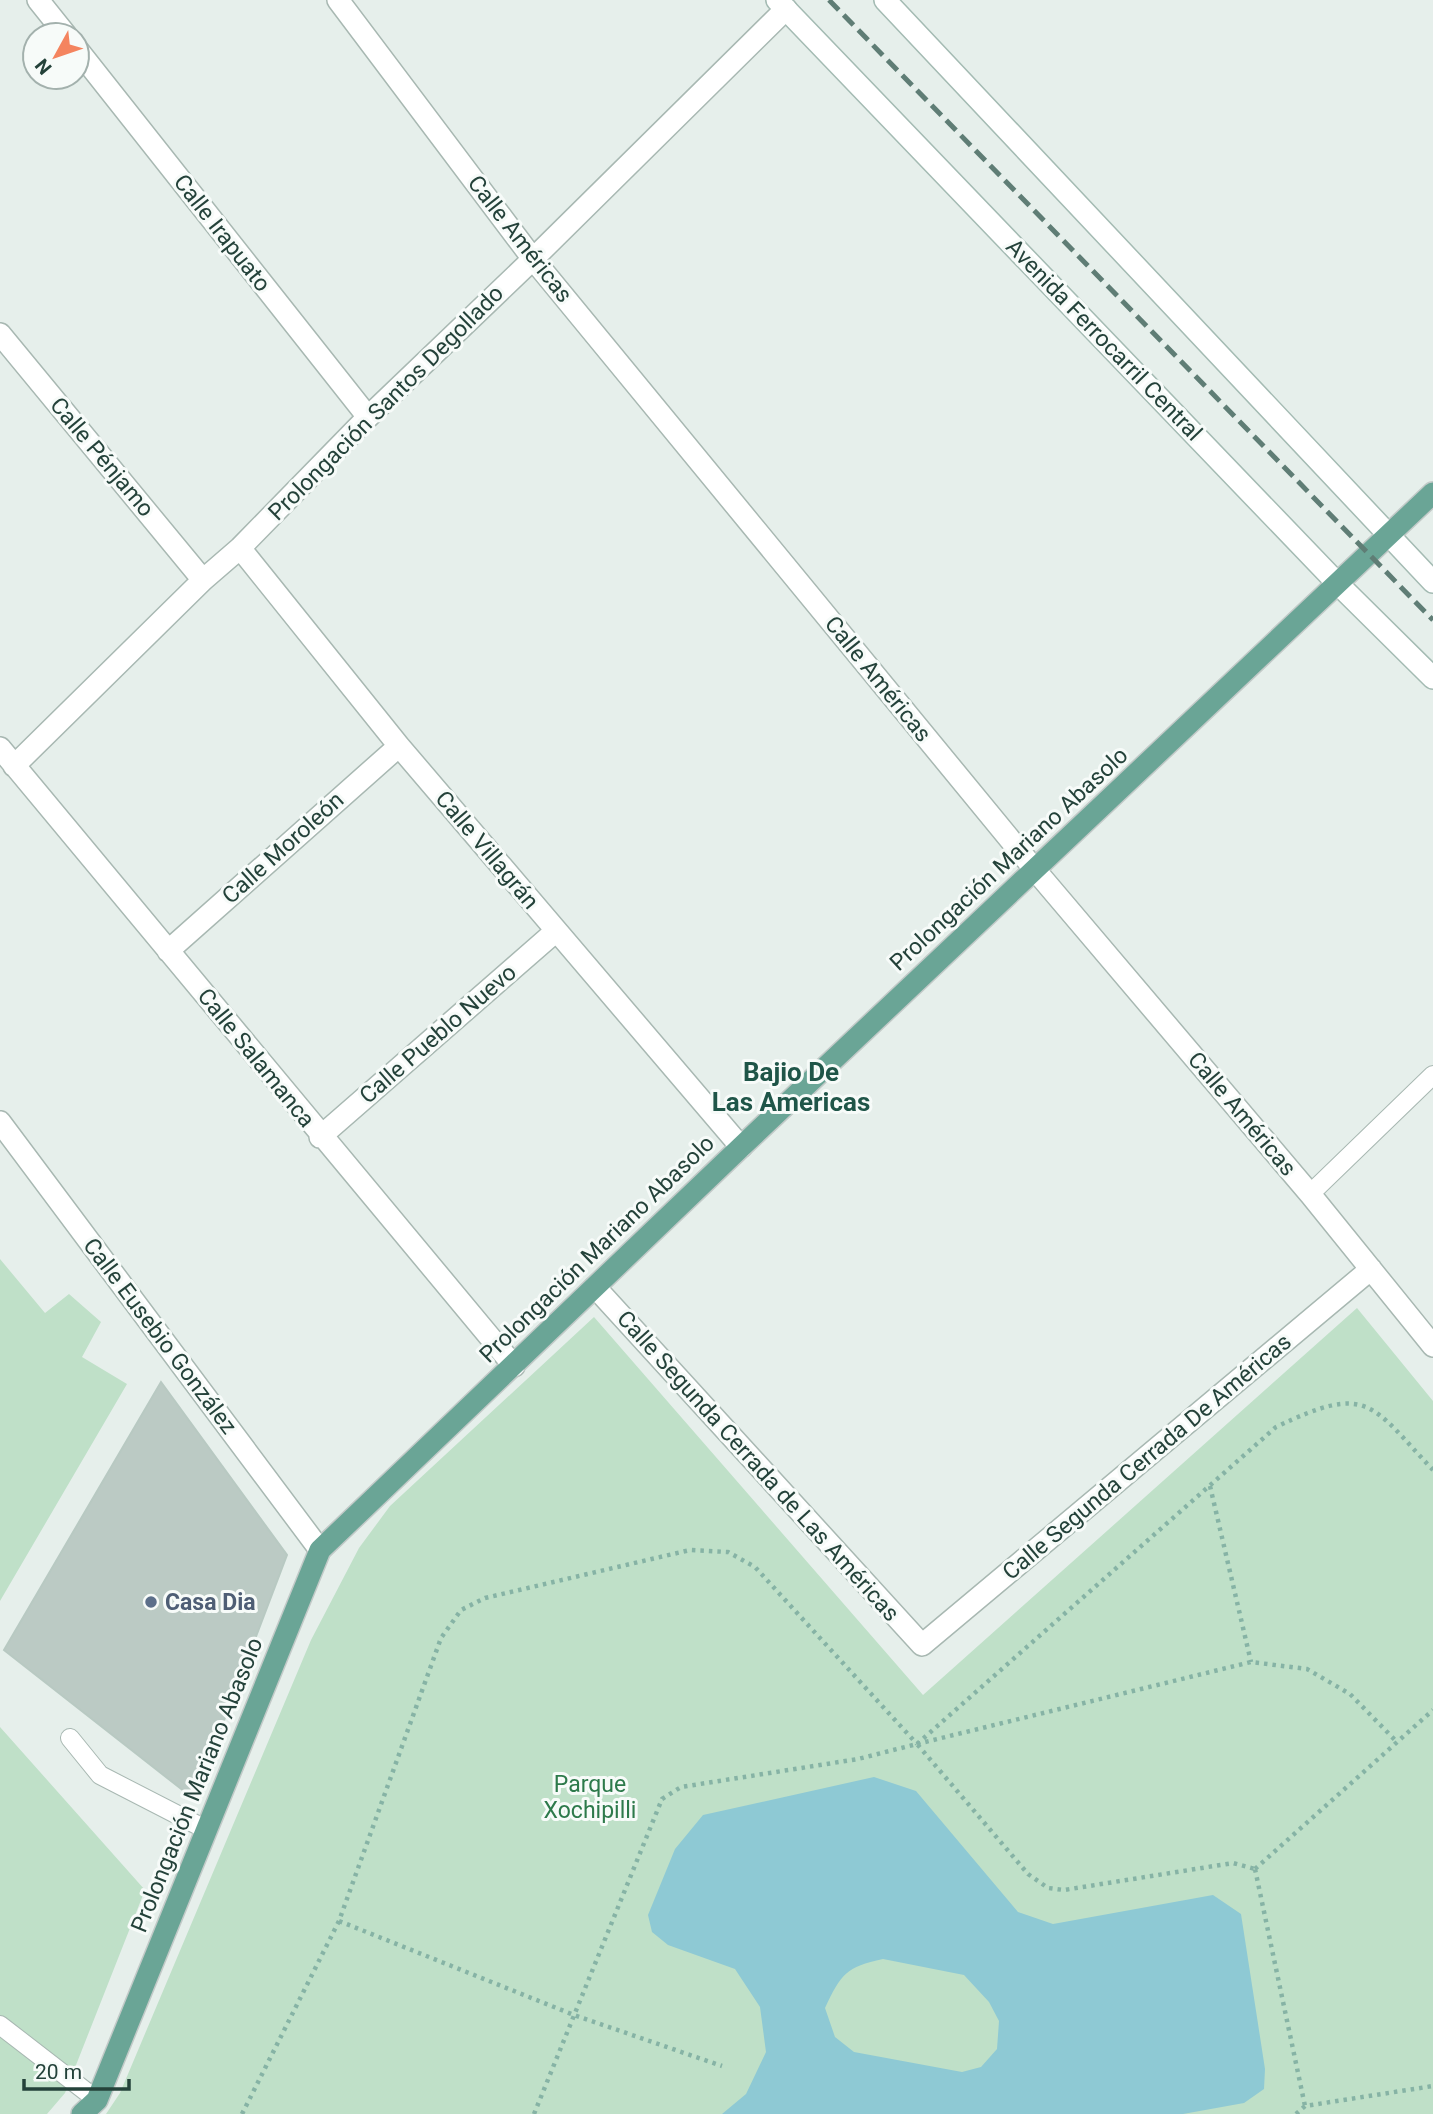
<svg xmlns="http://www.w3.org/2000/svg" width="1433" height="2114" viewBox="0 0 1433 2114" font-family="Roboto,sans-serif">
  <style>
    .green { fill: #bfe0c8 }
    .water { fill: #8ec9d4; fill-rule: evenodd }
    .building { fill: #bbcac4; stroke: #b8c9c2; stroke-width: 2 }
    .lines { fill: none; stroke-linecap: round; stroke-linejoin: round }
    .lane-casing { stroke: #a8b8b2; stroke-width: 20 }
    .street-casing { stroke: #a8b8b2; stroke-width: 24 }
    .secondary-casing { stroke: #a4bbb3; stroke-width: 24 }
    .primary-casing { stroke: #c2cac8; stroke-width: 24 }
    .path { stroke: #86b3a5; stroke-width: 4.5; stroke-dasharray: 3.5 5; stroke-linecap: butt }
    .lane { stroke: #fff; stroke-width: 18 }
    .street { stroke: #fff; stroke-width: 21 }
    .secondary { stroke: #fff; stroke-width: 21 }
    .primary { stroke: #6aa596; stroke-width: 21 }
    .rail { stroke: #5f7d75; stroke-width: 5; stroke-dasharray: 14 7; stroke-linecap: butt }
    .service-dot { fill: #5c6f8a; stroke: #f7fbf9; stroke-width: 2.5 }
    .labels { text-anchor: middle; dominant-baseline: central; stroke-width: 6; stroke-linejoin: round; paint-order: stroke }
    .street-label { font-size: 23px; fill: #24423a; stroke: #f7fbf9 }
    .service-label { font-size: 23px; font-weight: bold; fill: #4e5e75; stroke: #f7fbf9; text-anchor: start }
    .park-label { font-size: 23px; fill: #2d7a4b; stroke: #f7fbf9 }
    .quarter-label { font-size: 26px; font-weight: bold; fill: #1f5548; stroke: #f7fbf9 }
  </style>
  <rect width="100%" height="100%" fill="#e6efeb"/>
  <path class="green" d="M0 1259 45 1313 69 1294 101 1322 82 1357 127 1384 0 1601Z
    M1357 1308 1433 1401V2114H106L120 2093 311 1640 359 1548 390 1506 594 1317 923 1695Z
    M0 1727 145 1890 65 2093 47 2114H0Z"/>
  <path class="water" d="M874 1777 916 1791 1018 1912 1053 1924 1213 1895 1241 1914 1265 2069 1264 2089 1244 2103 1183 2114H722L746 2094 766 2052 760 2007 735 1969 668 1945 652 1932 648 1915 675 1849 703 1815ZM883 1959 964 1975 989 2002 999 2021 997 2049 981 2067 962 2072 854 2052 835 2037 825 2008C841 1974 846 1967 883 1959Z"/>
  <path class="building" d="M161 1382 287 1555 194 1799 4 1650Z"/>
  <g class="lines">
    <g class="lane-casing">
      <path id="lane" d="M1310 1194 1433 1075
        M70 1738 100 1775 207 1830
        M0 2025 97 2100"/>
    </g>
    <g class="street-casing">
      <path id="street" d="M38 0 66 35
        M338 0 533 259 1036 871 1310 1194 1433 1346
        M77 49 368 417
        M0 334 203 580
        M240 548 399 746 741 1147
        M0 748 514 1366
        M14 766 203 580 240 548 368 417 533 259 786 9
        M168 951 399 746
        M0 1122 320 1550
        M320 1137 556 931
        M595 1287 922 1645 1371 1269"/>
    </g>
    <g class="secondary-casing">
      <path id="secondary" d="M777 0 1338 584 1433 678
        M885 0 1433 582"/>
    </g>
    <g class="primary-casing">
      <path id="primary" d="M82 2114 97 2100 320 1550 741 1147 1433 493"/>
    </g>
    <path class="path" d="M1210 1486 1251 1662
      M917 1744 1276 1427C1368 1383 1370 1403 1433 1470
      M917 1744 1251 1662 1307 1669 1350 1694 1397 1742
      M1255 1869 1305 2106
      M1255 1869 1433 1710
      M339 1921 574 2015 722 2066
      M242 2114 339 1921 441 1638 461 1610 485 1598 690 1550 728 1552 755 1567 917 1744
      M534 2114 662 1799 681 1787 858 1759 917 1744 1028 1874 1048 1888 1064 1890 1233 1863 1255 1869
      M1296 2114 1305 2106 1433 2086"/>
    <use href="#lane" class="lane"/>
    <use href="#street" class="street"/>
    <use href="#secondary" class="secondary"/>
    <use href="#primary" class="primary"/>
    <path class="rail" d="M829 0 1433 620"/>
  </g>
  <circle class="service-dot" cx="151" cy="1602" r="7"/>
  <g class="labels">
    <g class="street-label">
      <text transform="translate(222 233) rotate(52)">Calle Irapuato</text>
      <text transform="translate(520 239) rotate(52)">Calle Américas</text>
      <text transform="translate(1104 340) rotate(46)">Avenida Ferrocarril Central</text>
      <text transform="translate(386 403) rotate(-45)">Prolongación Santos Degollado</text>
      <text transform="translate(102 457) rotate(50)">Calle Pénjamo</text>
      <text transform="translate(878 679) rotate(51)">Calle Américas</text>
      <text transform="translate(283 848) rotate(-42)">Calle Moroleón</text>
      <text transform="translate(487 850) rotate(50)">Calle Villagrán</text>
      <text transform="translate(1009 859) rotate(-43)">Prolongación Mariano Abasolo</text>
      <text transform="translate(438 1034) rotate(-41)">Calle Pueblo Nuevo</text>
      <text transform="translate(256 1058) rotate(51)">Calle Salamanca</text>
      <text transform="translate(1242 1114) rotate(50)">Calle Américas</text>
      <text transform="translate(597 1249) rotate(-44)">Prolongación Mariano Abasolo</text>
      <text transform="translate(160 1336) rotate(53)">Calle Eusebio González</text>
      <text transform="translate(1147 1457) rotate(-40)">Calle Segunda Cerrada De Américas</text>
      <text transform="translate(758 1466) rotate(48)">Calle Segunda Cerrada de Las Américas</text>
      <text transform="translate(197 1785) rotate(-68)">Prolongación Mariano Abasolo</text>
    </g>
    <g class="service-label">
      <text x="165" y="1602">Casa Dia</text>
    </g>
    <g class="park-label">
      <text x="590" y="1784">Parque<tspan x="590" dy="26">Xochipilli</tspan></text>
    </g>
    <g class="quarter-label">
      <text x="791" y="1072">Bajio De<tspan x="791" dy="30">Las Americas</tspan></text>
    </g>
  </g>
  <g transform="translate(56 56) rotate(230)"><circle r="33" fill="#f7fbf9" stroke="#a3b1ad" stroke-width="2"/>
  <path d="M0-5L12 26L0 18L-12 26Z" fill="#f4845f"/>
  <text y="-10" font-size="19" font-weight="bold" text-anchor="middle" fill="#24423a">N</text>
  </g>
  <path d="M24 2079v10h105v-10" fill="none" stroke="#24423a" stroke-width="3.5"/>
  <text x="35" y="2079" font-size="21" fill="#24423a" stroke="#f7fbf9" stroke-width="5" paint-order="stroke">20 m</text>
</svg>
